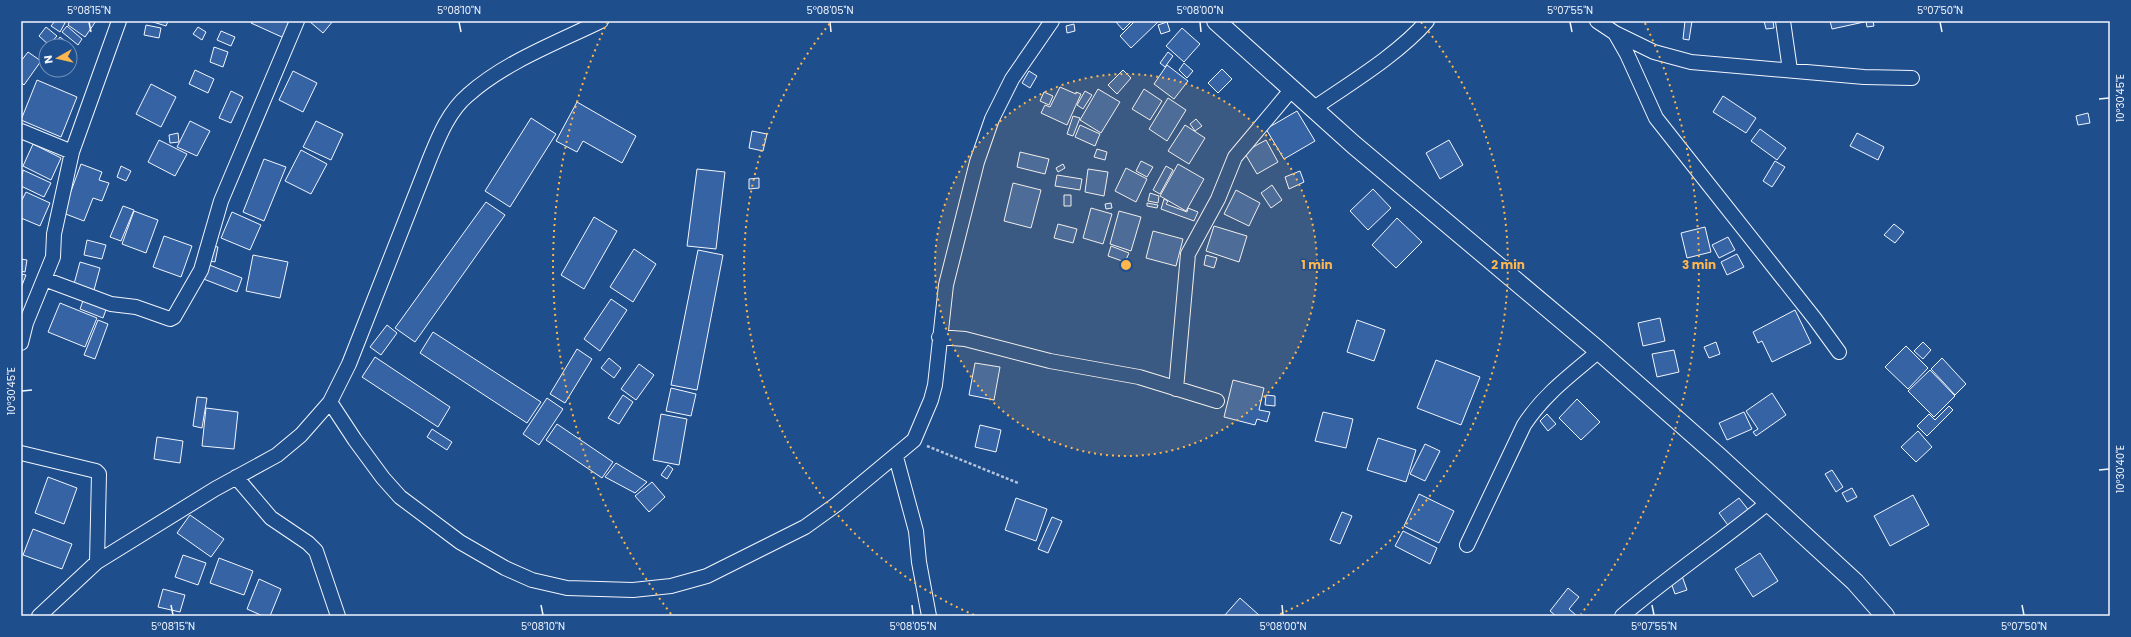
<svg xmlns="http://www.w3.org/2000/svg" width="2131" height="637" viewBox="0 0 2131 637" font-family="Poppins,sans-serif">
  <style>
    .building { fill: #3563a3; stroke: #f2f6ff }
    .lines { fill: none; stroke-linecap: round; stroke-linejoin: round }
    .minor-casing { stroke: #f2f6ff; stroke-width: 16 }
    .tertiary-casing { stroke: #f2f6ff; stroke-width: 20 }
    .path { stroke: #b3c4dc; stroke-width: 2.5; stroke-dasharray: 3 2; stroke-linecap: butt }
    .minor { stroke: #1f4e8c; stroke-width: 14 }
    .tertiary { stroke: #1f4e8c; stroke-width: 18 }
    .ticks { fill: none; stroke: #f2f6ff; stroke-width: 1.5 }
    .ring { fill: none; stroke: #ffb74d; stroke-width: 2; stroke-dasharray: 2 4 }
    .centre { fill: #ffb74d; stroke: #1f4e8c; stroke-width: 2 }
    .ring-label { font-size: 12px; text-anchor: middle; font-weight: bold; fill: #ffb74d; stroke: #1f4e8c; stroke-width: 3; stroke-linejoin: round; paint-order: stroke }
    .neatline { fill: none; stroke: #f2f6ff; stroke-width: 1.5 }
    .ticks-label { font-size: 10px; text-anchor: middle; fill: #f2f6ff }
  </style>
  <rect width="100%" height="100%" fill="#1f4e8c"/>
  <path class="building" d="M55 21H62L65 23 60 32 51 26Z
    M70 21H96L85 37 68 25Z
    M150 21H168L166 26Z
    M252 21H285L290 23 284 38 251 23Z
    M309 21H333L323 33Z
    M1115 21H1132L1123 30Z
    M1135 21H1159L1131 48 1120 36Z
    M1685 21H1692L1689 40 1683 39Z
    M1764 21H1773L1774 28 1766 29Z
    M1830 21H1864V22L1832 29Z
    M1866 21H1873L1874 26 1867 27Z
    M1167 22 1170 31 1161 34 1158 25Z
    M1074 24 1075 31 1067 33 1066 26Z
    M146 25 161 28 159 38 144 35Z
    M67 26 82 39 78 45 62 32Z
    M46 27 57 36 49 45 39 36Z
    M198 27 206 32 202 40 193 34Z
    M1182 28 1200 44 1184 62 1166 46Z
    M221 31 235 37 231 46 217 40Z
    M60 37 74 48 70 53V46H53Z
    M214 47 228 52 223 67 210 62Z
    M28 52 41 61 24 85 21 82V61Z
    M1168 52 1173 56 1165 67 1160 63Z
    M1184 63 1193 71 1187 78 1179 70Z
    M1167 65 1188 81 1174 99 1154 84Z
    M1222 69 1232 79 1218 93 1208 83Z
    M195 70 214 79 208 93 189 84Z
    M1123 70 1131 78 1117 94 1108 85Z
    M293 71 317 83 303 112 279 100Z
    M1029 71 1037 76 1030 88 1022 83Z
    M37 80 77 97 61 137 21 120Z
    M151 84 176 97 161 127 136 114Z
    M1060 87 1076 94V92L1081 94 1067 125 1041 113 1045 105 1050 107Z
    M1098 89 1120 102 1101 133 1080 120Z
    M1144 89 1162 101 1150 120 1132 109Z
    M231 91 243 97 231 123 219 118Z
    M1085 91 1092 95 1083 109 1077 105Z
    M1044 92 1053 96 1049 105 1040 101Z
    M1723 96 1756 118 1746 133 1713 112Z
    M1168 98 1186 110 1167 141 1149 129Z
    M577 102 636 136 622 163 583 141 577 152 556 141Z
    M1297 111 1315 141 1284 159 1266 129Z
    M2088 113 2090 123 2078 125 2076 116Z
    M1073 116 1080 118 1073 136 1067 134Z
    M531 118 556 134 510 207 485 191Z
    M1196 119 1202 126 1195 131 1190 124Z
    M190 121 210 131 197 156 177 147Z
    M316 121 343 134 331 160 303 147Z
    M1080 125 1100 134 1095 146 1075 137Z
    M1185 125 1205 138 1189 164 1168 151Z
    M1760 129 1786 148 1777 160 1751 141Z
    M752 131 767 134 763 151 749 148Z
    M178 133 179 142 170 143 169 135Z
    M1857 133 1884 147 1878 160 1850 146Z
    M159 140 187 154 175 176 148 162Z
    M1266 140 1278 162 1257 174 1244 152Z
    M1449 140 1463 165 1440 179 1426 153Z
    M33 144 61 158 51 180 23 166Z
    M1097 149 1107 152 1105 160 1094 157Z
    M301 150 327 164 311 194 285 181Z
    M1020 152 1049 159 1045 174 1017 167Z
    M264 159 286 167 264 221 243 212Z
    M1141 161 1153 167 1147 177 1136 171Z
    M1775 161 1785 167 1772 187 1763 181Z
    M81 164 102 172 99 180 109 183 102 201 93 198 84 221 63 213Z
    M1063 164 1065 168 1058 172 1056 168Z
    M1178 164 1204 179 1186 211 1160 196Z
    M121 166 131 171 126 181 117 177Z
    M1166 166 1173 170 1160 194 1153 190Z
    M1126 168 1147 179 1136 202 1115 191Z
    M697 169 725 172 716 249 687 246Z
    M1088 169 1108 172 1104 196 1085 192Z
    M23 170 51 183 44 197 21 186Z
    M1300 171 1304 182 1289 189 1285 177Z
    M1057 175 1082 179 1080 190 1055 186Z
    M759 178V188L749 189V179Z
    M1013 183 1041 190 1031 228 1004 221Z
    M1272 185 1282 200 1271 208 1261 193Z
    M1373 189 1391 208 1368 230 1350 211Z
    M1236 190 1260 203 1249 226 1224 214Z
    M26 192 50 203 40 226 21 218V202Z
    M1150 193 1159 196 1158 203 1148 201Z
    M1064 195H1071V206H1064Z
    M1164 199 1168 201 1166 204 1187 212 1188 208 1198 212 1194 221 1161 209Z
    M486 202 505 215 415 342 395 328Z
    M1111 203 1112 208 1106 209 1105 204Z
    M1147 203 1158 205 1157 208 1147 206Z
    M123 206 134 210 121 241 110 237Z
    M1091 208 1112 214 1103 244 1083 238Z
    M134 211 158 220 146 253 122 244Z
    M1119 211 1141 217 1131 251 1110 244Z
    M232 212 261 225 250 250 221 238Z
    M594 217 617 231 584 289 561 275Z
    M1397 218 1422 242 1396 268 1372 245Z
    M1058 224 1077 229 1073 243 1054 238Z
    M1894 224 1904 232 1895 243 1884 235Z
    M1214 226 1247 236 1239 262 1206 251Z
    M1705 227 1711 252 1687 258 1681 233Z
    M1153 231 1183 239 1176 266 1146 258Z
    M164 236 192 246 181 277 153 267Z
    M1728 237 1735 250 1719 258 1712 245Z
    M87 240 106 245 102 259 84 255Z
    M209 245 218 247 215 262 206 260Z
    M1111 246 1129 253 1125 262 1108 256Z
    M634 249 656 264 633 302 610 287Z
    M698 250 723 255 697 390 671 385Z
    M1737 254 1744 267 1727 275 1721 262Z
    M253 255 288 262 280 298 246 291Z
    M1206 255 1217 258 1214 268 1204 265Z
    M21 259 27 260 25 272 21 271Z
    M80 262 100 268 94 290 74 284Z
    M207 264 242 278 237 292 201 278Z
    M21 274 26 275 21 288Z
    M84 298 107 307 103 318 80 309Z
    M611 299 627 310 600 351 584 339Z
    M60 303 97 318 85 347 48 332Z
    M1795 310 1811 343 1772 362 1762 341 1758 343 1753 332Z
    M1660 318 1665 341 1643 346 1638 323Z
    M98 320 108 324 95 359 84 355Z
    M1357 320 1385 330 1374 361 1347 352Z
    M387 325 397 333 381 355 370 347Z
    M433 332 541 402 527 423 420 353Z
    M1716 342 1720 354 1709 358 1704 347Z
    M1923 342 1931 350 1923 359 1914 351Z
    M1906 346 1928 368 1908 389 1885 367Z
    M577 349 592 359 565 403 550 394Z
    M1674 350 1679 372 1657 377 1652 354Z
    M375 357 450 407 438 427 362 377Z
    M609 358 621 368 614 378 601 368Z
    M1942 358 1966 384 1955 395 1931 369Z
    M1436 360 1480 377 1461 425 1417 408Z
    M975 363 1000 367 994 400 969 395Z
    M639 364 654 375 636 400 621 389Z
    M1930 370 1955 396 1934 417 1908 391Z
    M1233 380 1264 388 1259 410 1270 412 1267 422 1257 419 1255 425 1224 417Z
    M671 388 696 394 691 416 666 411Z
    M1772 393 1786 415 1756 436 1753 432 1758 429 1746 411Z
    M623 395 633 402 619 424 608 418Z
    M1266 395 1275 396V406L1265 405Z
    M197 397 207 398 202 428 193 426Z
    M547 398 563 409 539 445 523 434Z
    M1577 399 1600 422 1581 440 1559 418Z
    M1949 406 1953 410 1927 436 1917 426 1929 414 1935 420Z
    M206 408 238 412 234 449 202 446Z
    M1323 412 1353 419 1346 448 1315 441Z
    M1744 412 1752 429 1727 440 1719 423Z
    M661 414 687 419 679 465 653 460Z
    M1547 414 1556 424 1548 431 1540 421Z
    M557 424 613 462 602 478 546 440Z
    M980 425 1001 430 996 452 975 447Z
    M432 429 452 442 447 450 427 437Z
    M1918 431 1932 447 1916 462 1901 447Z
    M157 437 183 441 180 463 154 459Z
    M1378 438 1416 450 1406 482 1367 470Z
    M1425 444 1440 451 1425 481 1410 474Z
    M616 463 647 482 635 493 605 477Z
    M668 465 673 469 667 479 661 475Z
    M1832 470 1843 487 1836 492 1825 474Z
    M48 477 77 488 64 524 35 513Z
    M652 482 665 497 649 512 635 496Z
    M1852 488 1857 497 1847 502 1842 493Z
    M1419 494 1454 511 1439 543 1404 526Z
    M1913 495 1929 525 1890 546 1874 516Z
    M1016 498 1047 509 1036 541 1005 530Z
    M1739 498 1750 512 1730 528 1719 513Z
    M1342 512 1352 516 1340 544 1330 540Z
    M190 515 224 539 211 557 177 533Z
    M1052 517 1062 521 1048 553 1038 549Z
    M33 529 72 544 62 569 23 555Z
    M1403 531 1437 548 1430 564 1395 546Z
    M1760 553 1778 581 1753 597 1735 569Z
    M183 555 206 563 198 585 175 577Z
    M219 558 253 571 244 595 210 583Z
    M1681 573 1687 590 1675 594 1669 577Z
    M259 579 281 589 270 616H263L247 609Z
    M1568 588 1579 597 1569 609 1577 616H1556L1550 611Z
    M163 589 185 595 180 612 158 607Z
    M1240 598 1260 616H1224Z"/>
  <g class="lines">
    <g class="minor-casing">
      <path id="minor" d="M1597 21 1615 33 1654 52 1691 62 1864 77 1912 78
        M1783 21 1790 70
        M1615 33 1627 54 1656 118 1815 319 1839 352
        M1314 108C1349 84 1400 53 1427 21
        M21 131 72 152
        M44 279 111 304 136 307 170 319 174 317 201 270 221 201 297 21
        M939 337 965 339 1050 361 1139 377 1217 401
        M21 343 26 323 53 257 54 234 72 152 119 21
        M1176 389 1188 254 1218 199 1235 157 1292 89
        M330 402 355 440 383 478 400 497 460 542 505 568 532 580 567 588 633 590 671 586 707 576 805 527 837 504 914 440 931 400 935 385 946 285 977 162 992 119 1012 79 1052 21
        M21 453 96 471 99 474 97 562
        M896 457 916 531 919 562 929 616
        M236 477 271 518 308 543 316 551 338 616
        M1467 545 1524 425C1544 394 1572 374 1599 351
        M39 616 97 562 215 489 277 455 301 435 330 402 349 364 430 158C439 136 449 111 468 95 505 62 556 43 601 21
        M1622 616C1669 576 1721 541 1769 502"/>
    </g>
    <g class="tertiary-casing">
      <path id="tertiary" d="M1216 21 1354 145 1599 351 1718 456 1855 582 1885 616"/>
    </g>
    <path class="path" d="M927 446 1018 483"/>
    <use href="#minor" class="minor"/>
    <use href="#tertiary" class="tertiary"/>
  </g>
  <path class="ticks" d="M89 22 91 32M459 22 461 32M830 22 831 32M1200 22 1201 32M1570 22 1572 32M1940 22 1942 32M2099 99 2109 98M22 391 32 390M2099 470 2109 469M171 605 173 615M541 605 543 615M912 605 913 615M1282 605 1283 615M1652 605 1654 615M2022 605 2024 615"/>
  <circle cx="1126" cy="265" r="191" fill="#ffb74d" fill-opacity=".12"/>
  <g class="ring">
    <circle cx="1126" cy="265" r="191"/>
    <path d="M974 615A382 382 0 0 1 831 22M1421 22A382 382 0 0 1 1278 615"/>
    <path d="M671 614A573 573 0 0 1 607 23M1645 23A573 573 0 0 1 1581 614"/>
  </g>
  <circle cx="1126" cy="265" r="6" class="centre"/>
  <g class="ring-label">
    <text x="1317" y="269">1 min</text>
    <text x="1508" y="269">2 min</text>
    <text x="1699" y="269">3 min</text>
  </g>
  <rect width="2131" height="637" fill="none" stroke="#1f4e8c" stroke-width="44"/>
  <g transform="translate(58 58) rotate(262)"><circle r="19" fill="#1f4e8c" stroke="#7391ba"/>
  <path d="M0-3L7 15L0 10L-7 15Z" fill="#ffb74d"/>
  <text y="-6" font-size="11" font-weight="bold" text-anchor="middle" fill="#f2f6ff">N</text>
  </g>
  <rect x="22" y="22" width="2087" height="593" class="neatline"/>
  <g class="ticks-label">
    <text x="89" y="14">5°08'15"N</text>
    <text x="459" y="14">5°08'10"N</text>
    <text x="830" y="14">5°08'05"N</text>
    <text x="1200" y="14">5°08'00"N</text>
    <text x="1570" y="14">5°07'55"N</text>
    <text x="1940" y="14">5°07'50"N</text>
    <text transform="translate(2120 98) rotate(-90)" y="4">10°30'45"E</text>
    <text transform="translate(11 391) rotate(-90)" y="4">10°30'45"E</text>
    <text transform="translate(2120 469) rotate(-90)" y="4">10°30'40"E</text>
    <text x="173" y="630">5°08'15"N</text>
    <text x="543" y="630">5°08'10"N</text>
    <text x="913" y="630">5°08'05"N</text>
    <text x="1283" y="630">5°08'00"N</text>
    <text x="1654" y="630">5°07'55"N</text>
    <text x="2024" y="630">5°07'50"N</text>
  </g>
</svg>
